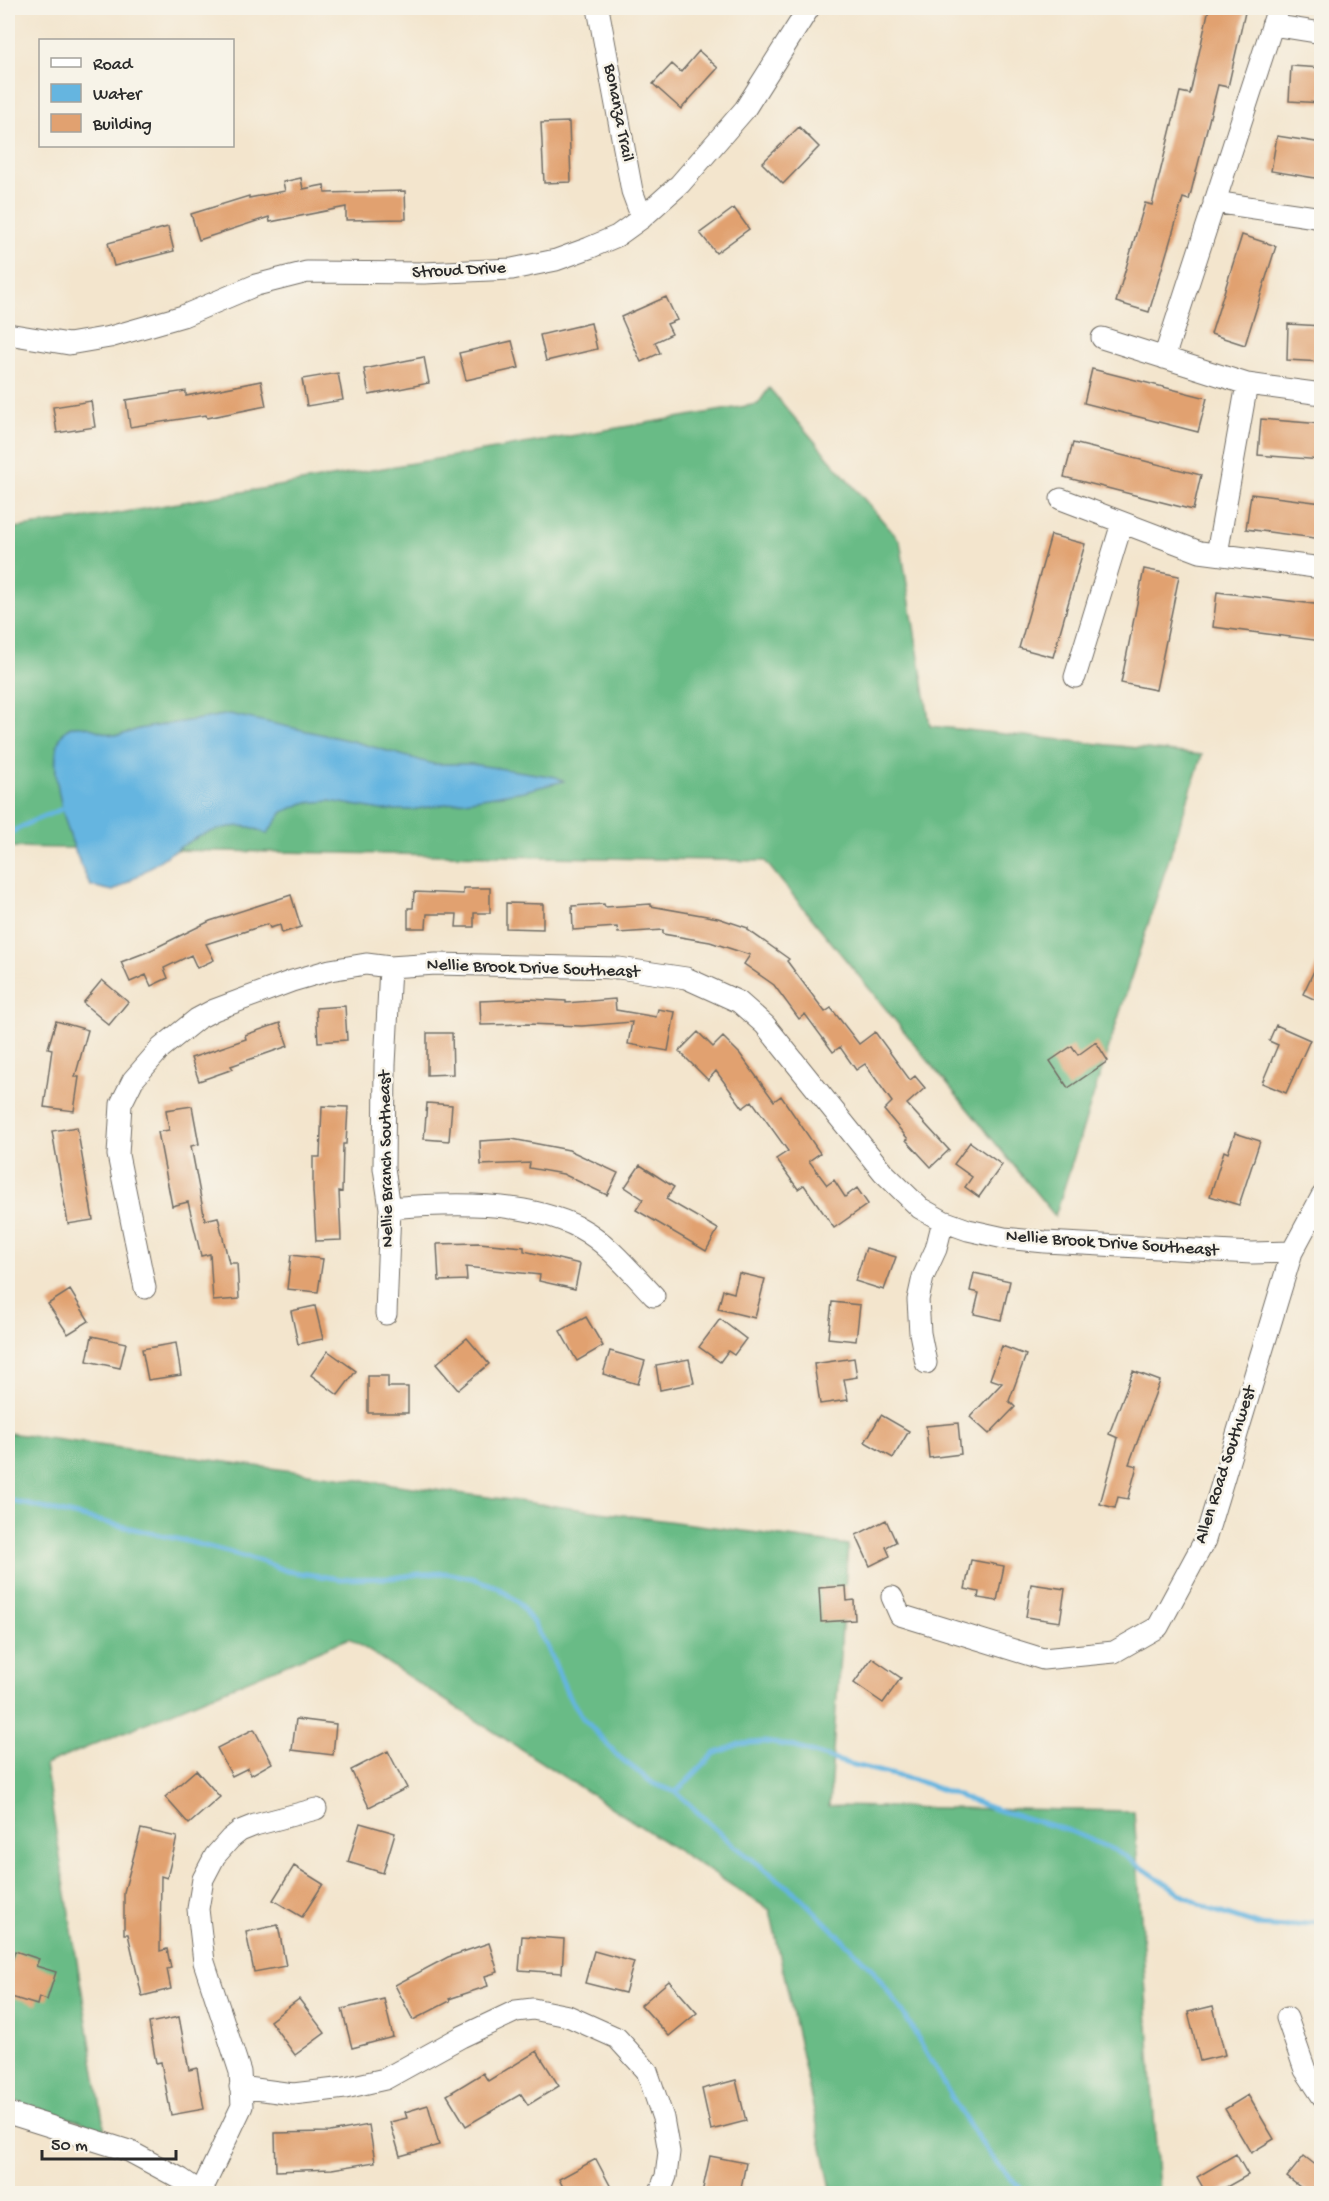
<svg xmlns="http://www.w3.org/2000/svg" width="1329" height="2201" viewBox="0 0 1329 2201" font-family="'Gochi Hand',sans-serif">
  <style>
    .forest { fill: #69bb86; stroke: #4a7358; stroke-width: 1.5 }
    .water { fill: #65b5e0; stroke: #487086; stroke-width: 1.5 }
    .lines { fill: none; stroke-linecap: round; stroke-linejoin: round }
    .stream { stroke: #65b5e0; stroke-width: 5 }
    .building { fill: #e1a170 }
    .minor-casing { stroke: #716c64; stroke-width: 23 }
    .minor { stroke: #fff; stroke-width: 21 }
    .labels { text-anchor: middle; dominant-baseline: central; stroke-width: 5; stroke-linejoin: round; paint-order: stroke }
    .street-label { font-size: 18px; fill: #2b2b2b; stroke: #f7f3e8 }
  </style>
  <rect width="100%" height="100%" fill="#f7f3e8"/>
  <filter id="ink" filterUnits="userSpaceOnUse"><feTurbulence type="fractalNoise" baseFrequency=".0167" numOctaves="2"/><feDisplacementMap in="SourceGraphic" scale="12" xChannelSelector="R" yChannelSelector="G"/><feConvolveMatrix kernelMatrix="1 2 1 2 8 2 1 2 1" color-interpolation-filters="sRGB"/></filter>
  <filter id="wash" filterUnits="userSpaceOnUse"><feTurbulence type="fractalNoise" baseFrequency=".008" numOctaves="4" result="noise"/><feDisplacementMap in="SourceGraphic" scale="24" xChannelSelector="R" yChannelSelector="G"/><feGaussianBlur stdDeviation="1.35" result="paint"/><feColorMatrix in="noise" values="0 0 0 0 0 0 0 0 0 0 0 0 0 0 0 0 0 1.4 0 .05"/><feComposite in="paint" operator="in"/></filter>
  <g filter="url(#wash)">
    <rect width="100%" height="100%" fill="#f3e5cd"/>
    <path class="forest" d="M769 388 900 541 930 726 1202 755 1055 1216 765 861 8 847V529L108 515 758 404Z
      M8 1433 848 1545 829 1806 1134 1811 1159 2193H832L770 1910 349 1638 45 1765 105 2133 80 2121 8 2099Z"/>
    <path class="water" d="M230 714 352 741 433 764H471L556 777 564 781 524 791 411 810H381L330 801 304 803 283 812 267 834C262 832 255 828 250 827 201 819 152 871 113 891L91 886C75 859 35 749 69 728 83 720 103 736 118 735 127 734 136 729 144 728 173 723 202 719 230 714Z"/>
    <g class="lines">
      <path class="stream" d="M8 834 33 821 62 809
        M8 1500 186 1541 261 1561 287 1571 340 1579 392 1578 419 1574 446 1573 472 1578 497 1587 518 1602 534 1624 547 1646 568 1695 583 1718 619 1757 654 1784 676 1792 733 1845 797 1894 872 1969 903 2012 956 2105 985 2148 1001 2168 1026 2194
        M676 1792 714 1754 739 1744 765 1742 792 1746 842 1762 918 1781 994 1809 1070 1831 1119 1852 1184 1896 1209 1909 1258 1925 1285 1927 1322 1921"/>
    </g>
    <g id="blocks">
      <path class="building" d="M1209 8H1246L1228 87 1218 85 1189 200 1183 198 1149 312 1116 302 1145 203 1152 205 1180 92 1190 94Z
        M699 51 718 68 681 109 653 84 672 64 681 72Z
        M1291 66 1322 68V103L1289 101Z
        M569 122 571 182 544 183 541 123Z
        M799 127 819 147 783 184 762 163Z
        M1277 136 1322 143V179L1271 171Z
        M301 178 303 189 324 185 325 193 405 191 406 219 346 220V207L270 222 269 217 199 240 191 214 249 196V198L285 191 283 182Z
        M734 208 749 229 716 253 700 233Z
        M168 227 174 251 114 266 108 243Z
        M1242 235 1276 246 1245 345 1211 334Z
        M666 297 677 320 667 324 672 334 655 342 660 353 641 362 621 317Z
        M591 323 597 349 546 361 540 335Z
        M1288 324 1322 326V362L1287 360Z
        M512 341 519 368 466 380 459 353Z
        M424 357 429 383 369 395 364 369Z
        M1092 369 1207 398 1198 432 1084 403Z
        M338 373 343 400 307 406 302 379Z
        M261 381 266 406 207 418 206 415 130 427 126 400 186 391V396Z
        M91 401 95 427 57 433 53 407Z
        M1261 419 1322 424V460L1258 455Z
        M1073 443 1201 475 1193 510 1064 477Z
        M1251 494 1322 503V539L1246 529Z
        M1051 535 1085 544 1053 657 1019 648Z
        M1144 569 1179 576 1156 690 1121 683Z
        M1217 592 1322 605V641L1213 627Z
        M463 888H490V913H474V927H456L457 914H427L426 928H408V908H413L414 892 463 894Z
        M291 895 301 927 282 933 280 925 270 928 268 924 206 944 214 960 197 968 191 955 164 968 168 978 151 986 146 975 130 982 121 962 147 952 210 921Z
        M506 903 543 904V929L506 928Z
        M604 904 605 907 651 904V906L718 918 748 928V930L789 959 787 961 825 1012 831 1008 859 1044 875 1032 910 1080 915 1076 925 1088 907 1104 949 1150 931 1167 906 1140 908 1139 884 1110 892 1102 865 1064 856 1070 840 1047 833 1052 805 1014 799 1019 774 985 744 964 750 955 710 942 663 934V930L618 933 617 927 573 930 572 906Z
        M1322 954V1003L1303 994Z
        M102 980 128 1002 109 1025 83 1003Z
        M529 999 566 1001V1003L615 999 616 1010 656 1017 658 1009 675 1012 668 1051 628 1044 632 1022 582 1026 528 1024 481 1025 480 1001Z
        M345 1006 347 1040 318 1042 316 1008Z
        M56 1021 88 1030 75 1077H79L74 1111 44 1107 52 1049 48 1048Z
        M280 1023 288 1046 231 1066 233 1069 199 1081 191 1058 246 1039 245 1035Z
        M1276 1025 1310 1040 1286 1093 1262 1083 1278 1045 1269 1041Z
        M698 1032 713 1047 723 1037 740 1054 774 1101 781 1096 820 1153 809 1161 827 1185 834 1180 845 1197 857 1188 868 1204 834 1228 804 1185 798 1189 776 1159 788 1151 752 1101 743 1108 716 1071 708 1080 679 1051Z
        M427 1033H452L453 1074 427 1075Z
        M1096 1042 1108 1061 1068 1088 1050 1061 1072 1046 1078 1055Z
        M427 1103 452 1105 449 1141 424 1139Z
        M192 1106 199 1144 191 1146 205 1220 218 1217 229 1263H237L239 1299 213 1301 210 1254 201 1256 188 1202 172 1206 158 1132 169 1130 166 1110Z
        M322 1106 348 1107 346 1144H343L342 1192 339 1191 341 1240 316 1241 313 1191V1157H320Z
        M77 1127 93 1220 68 1224 52 1131Z
        M1235 1133 1260 1141 1239 1205 1210 1196 1224 1151 1228 1153Z
        M512 1139 569 1150 618 1173 607 1195 563 1174 529 1168 530 1163 481 1165 480 1141Z
        M970 1142 1002 1165 979 1197 965 1187 972 1177 954 1164Z
        M640 1165 674 1187 666 1199 718 1229 706 1251 636 1210 643 1199 625 1187Z
        M479 1243 524 1247V1251L580 1264 575 1289 539 1281 540 1275 466 1267 467 1280 439 1281 437 1244Z
        M866 1248 896 1257 884 1290 855 1281Z
        M291 1255 323 1259 318 1292 287 1289Z
        M739 1273 765 1279 755 1318 718 1309 723 1290 734 1293Z
        M974 1273 1010 1281 1001 1320 974 1314 979 1293 970 1291Z
        M70 1290 89 1321 68 1334 48 1304Z
        M832 1302 860 1305 856 1341 828 1338Z
        M315 1306 323 1339 298 1344 291 1311Z
        M586 1317 603 1346 577 1361 560 1331Z
        M720 1319 746 1339 734 1355 728 1351 720 1362 699 1347Z
        M92 1336 126 1343 120 1368 87 1361Z
        M467 1338 489 1364 458 1390 436 1364Z
        M176 1343 181 1375 148 1380 142 1349Z
        M1002 1346 1026 1355 1009 1401 1015 1407 989 1434 970 1417 1002 1383 990 1379Z
        M328 1351 356 1371 338 1395 311 1375Z
        M610 1351 645 1361 638 1384 603 1374Z
        M854 1358 857 1377 844 1379 848 1400 820 1404 814 1364Z
        M689 1359 694 1383 660 1390 656 1365Z
        M1133 1371 1160 1381 1129 1464 1137 1466 1128 1499 1118 1497 1115 1508 1100 1504 1118 1438 1109 1434Z
        M368 1376H388V1387H408V1413H368Z
        M881 1415 909 1431 893 1458 865 1442Z
        M958 1423 961 1454 929 1458 926 1426Z
        M886 1520 896 1542 886 1547 890 1556 870 1566 856 1535Z
        M971 1560 1004 1566 997 1601 978 1598 979 1592 965 1589Z
        M1031 1584 1065 1589 1060 1622 1026 1617Z
        M846 1586 847 1601 854 1600 855 1620 821 1622 819 1588Z
        M872 1658 901 1678 883 1703 854 1683Z
        M296 1719 336 1724 333 1755 292 1750Z
        M254 1729 272 1763 251 1775 248 1768 232 1776 217 1748Z
        M388 1751 407 1788 369 1807 351 1770Z
        M196 1770 220 1797 189 1824 165 1797Z
        M360 1823 395 1833 383 1873 348 1862Z
        M141 1829 177 1837 167 1878 161 1876 160 1951 167 1949 171 1968 167 1969 171 1989 142 1996 128 1934H124V1892Z
        M294 1866 323 1884 302 1917 273 1900Z
        M278 1925 286 1966 254 1972 246 1932Z
        M522 1936 564 1939 562 1973 519 1970Z
        M489 1943 498 1972 485 1976 488 1986 449 1999 450 2001 413 2020 395 1985 448 1957Z
        M15 1951 39 1959 36 1966 56 1972 47 2000 39 1997 37 2005 8 1996V1974Z
        M594 1951 634 1962 625 1993 585 1983Z
        M669 1981 697 2013 669 2036 641 2005Z
        M299 1999 325 2033 295 2055 270 2021Z
        M384 1999 393 2037 352 2048 342 2009Z
        M1213 2006 1225 2055 1200 2061 1188 2012Z
        M179 2017 189 2070 197 2068 204 2109 171 2115 161 2062 156 2063 149 2023Z
        M537 2051 559 2086 528 2105 521 2094 466 2126 447 2095 483 2073 488 2081Z
        M736 2080 746 2121 711 2130 702 2089Z
        M1248 2095 1274 2139 1251 2153 1225 2109Z
        M428 2105 439 2145 400 2156 390 2122 407 2118 405 2112Z
        M369 2125 375 2162 332 2169 276 2171 275 2133 330 2132Z
        M1236 2154 1248 2175 1216 2193H1206L1197 2177Z
        M710 2156 746 2163 740 2193H702Z
        M1304 2156 1322 2170V2193H1308L1287 2177Z
        M596 2159 614 2193H566L559 2179Z"/>
    </g>
  </g>
  <g filter="url(#ink)">
    <use href="#blocks" fill-opacity="0" stroke="#716c64" stroke-width="1.5"/>
    <g class="lines">
      <g class="minor-casing">
        <path id="minor" d="M598 8 632 191 642 218
          M1272 25 1322 33
          M1214 202 1322 218
          M8 334 69 344 110 337 183 316 256 285 307 272 424 273 512 269 556 260 589 248 617 236 642 218 680 184 745 109 809 8
          M1102 338 1247 384 1322 394
          M1164 358 1278 8
          M1061 499 1200 552 1322 568
          M1217 554 1247 384
          M1075 677 1122 523
          M390 1208C449 1203 526 1200 580 1228 608 1243 632 1273 654 1296
          M145 1288 118 1155 121 1104 133 1080 161 1048 197 1019 214 1010 292 981 330 970 366 964 390 967 436 964 619 968 686 978 739 1002 765 1025 883 1172 920 1208 943 1221 968 1230 1004 1238 1045 1242 1252 1253 1292 1252
          M386 1314 390 1208 384 1168 385 1065 390 967
          M926 1363 920 1333 918 1300 923 1277 936 1249 943 1221
          M892 1597 900 1615 1043 1659 1114 1652 1158 1627 1205 1540 1292 1252 1322 1196
          M1287 2018 1305 2070 1322 2096
          M240 2087 293 2094 345 2088 385 2079 461 2037 516 2011 533 2009 568 2016 617 2038 647 2071 663 2118 669 2152 666 2176 659 2194
          M8 2113 129 2151 181 2179 203 2194
          M201 2192 242 2106 240 2072 204 1962 198 1909 203 1879 215 1856 230 1839 240 1831 255 1825 316 1809"/>
      </g>
      <use href="#minor" class="minor"/>
    </g>
  </g>
  <g class="labels">
    <g class="street-label">
      <text transform="translate(618 113) rotate(79)">Bonanza Trail</text>
      <text transform="translate(459 271) rotate(-3)">Stroud Drive</text>
      <text transform="translate(533 969) rotate(2)">Nellie Brook Drive Southeast</text>
      <text transform="translate(387 1159) rotate(-91)">Nellie Branch Southeast</text>
      <text transform="translate(1112 1244) rotate(4)">Nellie Brook Drive Southeast</text>
      <text transform="translate(1226 1465) rotate(-72)">Allen Road Southwest</text>
    </g>
  </g>
  <rect width="1329" height="2201" fill="none" stroke="#f7f3e8" stroke-width="30"/>
  <rect x="39" y="39" width="195" height="108" fill="#f7f3e8" stroke="#a5a39c" stroke-width="1.5"/>
  <rect x="51" y="58" width="30" height="9" fill="#ffffff" stroke="#a5a39c" stroke-width="1.5"/>
  <text x="93" y="69" font-size="18" fill="#2b2b2b">Road</text>
  <rect x="51" y="84" width="30" height="18" fill="#65b5e0" stroke="#a5a39c" stroke-width="1.5"/>
  <text x="93" y="99" font-size="18" fill="#2b2b2b">Water</text>
  <rect x="51" y="114" width="30" height="18" fill="#e1a170" stroke="#a5a39c" stroke-width="1.5"/>
  <text x="93" y="129" font-size="18" fill="#2b2b2b">Building</text>
  <path d="M42 2150v9h134v-9" fill="none" stroke="#2b2b2b" stroke-width="3"/>
  <text x="51" y="2150" font-size="18" fill="#2b2b2b" stroke="#f7f3e8" stroke-width="4.5" paint-order="stroke">50 m</text>
</svg>
